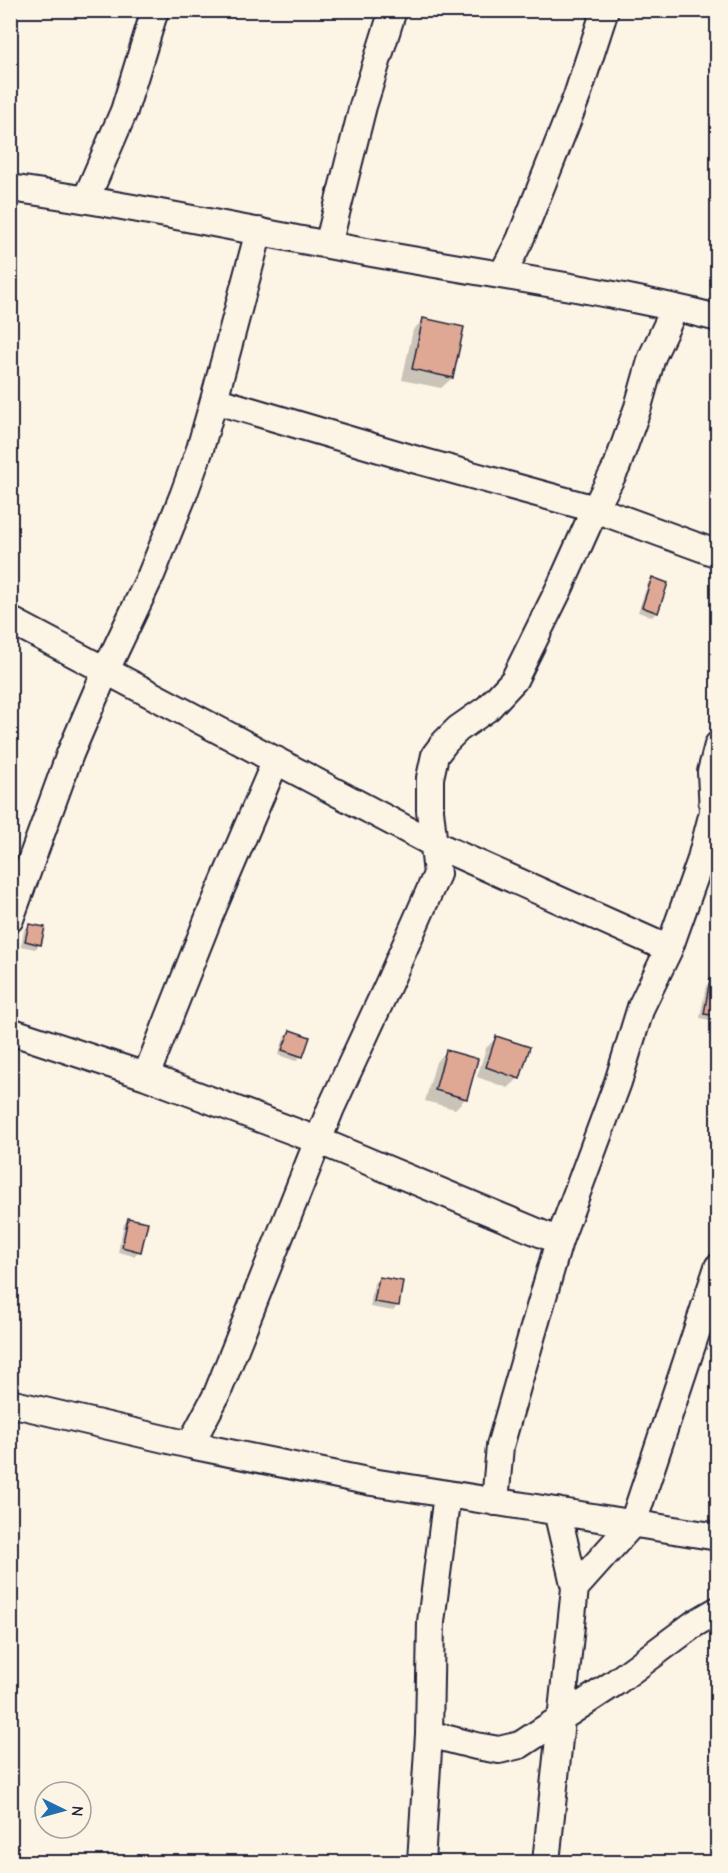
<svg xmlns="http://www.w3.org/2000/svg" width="728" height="1873" viewBox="0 0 728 1873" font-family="'Comic Neue',sans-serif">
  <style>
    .shadow { fill: #0003 }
    .building { fill: #dea894; stroke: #22223b; stroke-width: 1.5 }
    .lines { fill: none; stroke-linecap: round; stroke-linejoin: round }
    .street-casing { stroke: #22223b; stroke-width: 30 }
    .street { stroke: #fcf5e5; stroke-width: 26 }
  </style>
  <rect width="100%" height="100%" fill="#fcf5e5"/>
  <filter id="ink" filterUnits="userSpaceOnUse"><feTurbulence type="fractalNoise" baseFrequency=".0167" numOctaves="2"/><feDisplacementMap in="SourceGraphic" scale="12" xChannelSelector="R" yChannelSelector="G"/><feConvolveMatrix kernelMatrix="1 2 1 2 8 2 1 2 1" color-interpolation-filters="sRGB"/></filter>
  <g filter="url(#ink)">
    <path class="shadow" d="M423 320 462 328 452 378 441 388 402 380 413 330Z
      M653 578 657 612 652 617 638 612 648 583Z
      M29 925 40 944 35 949 21 946 24 930Z
      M711 981 718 982V1018L715 1021 700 1018 706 986Z
      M290 1031 301 1056 296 1061 278 1055 285 1036Z
      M497 1037 519 1078 508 1088 477 1077 486 1048Z
      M446 1052 466 1098 455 1109 425 1101 436 1062Z
      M129 1219 139 1251 134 1256 118 1252 124 1224Z
      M379 1278 398 1305 393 1311 370 1307 374 1283Z"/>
    <path class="building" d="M423 318 464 327 453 378 412 369Z
      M652 577 668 583 658 613 642 607Z
      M29 924 45 927 41 945 25 941Z
      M710 979 718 980V1016L704 1014Z
      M290 1030 310 1037 303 1057 282 1050Z
      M496 1036 530 1047 520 1079 486 1067Z
      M446 1050 478 1059 467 1099 435 1090Z
      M128 1218 148 1222 141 1252 122 1247Z
      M379 1277 403 1281 399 1306 374 1302Z"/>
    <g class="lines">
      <g class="street-casing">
        <path id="street" d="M10 188C117 203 222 225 328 245 458 270 590 286 718 318
          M86 199 124 111 155 10
          M328 245 363 106 393 10
          M502 275 520 240 577 96 605 10
          M214 400 417 460 595 509 718 554
          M10 620 434 844 669 949
          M10 919 70 754 106 670 151 575 183 496 200 449 214 400 259 231
          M10 1031 146 1076 317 1140 559 1241
          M146 1076 209 917 276 760
          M10 1403 190 1445 372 1482 718 1537
          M190 1445 217 1394 331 1108 388 985 437 874 430 810V778L435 755 445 742 458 729 488 708 514 680 560 587 595 509 617 466 638 407 652 357 675 308
          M495 1502 500 1446 559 1241 618 1082 641 1007 669 949 700 862 713 812 711 772 718 745
          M575 1588 633 1523 718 1267
          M429 1734 476 1746 499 1750 520 1745 616 1682 694 1624 718 1610
          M421 1862 429 1734 431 1622 447 1494
          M546 1862 575 1588 557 1511"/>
      </g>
      <use href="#street" class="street"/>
    </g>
  </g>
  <rect width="728" height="1873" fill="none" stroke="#fcf5e5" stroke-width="36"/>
  <rect x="18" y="18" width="692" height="1837" fill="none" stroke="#22223b" stroke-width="2" filter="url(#ink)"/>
  <g transform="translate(63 1810) rotate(95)"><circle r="28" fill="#fcf5e5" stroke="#a5a1a1" stroke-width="1.5"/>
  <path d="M0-4.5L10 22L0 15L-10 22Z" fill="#1f6fb2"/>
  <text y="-9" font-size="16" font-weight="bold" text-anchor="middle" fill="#22223b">N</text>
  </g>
</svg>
